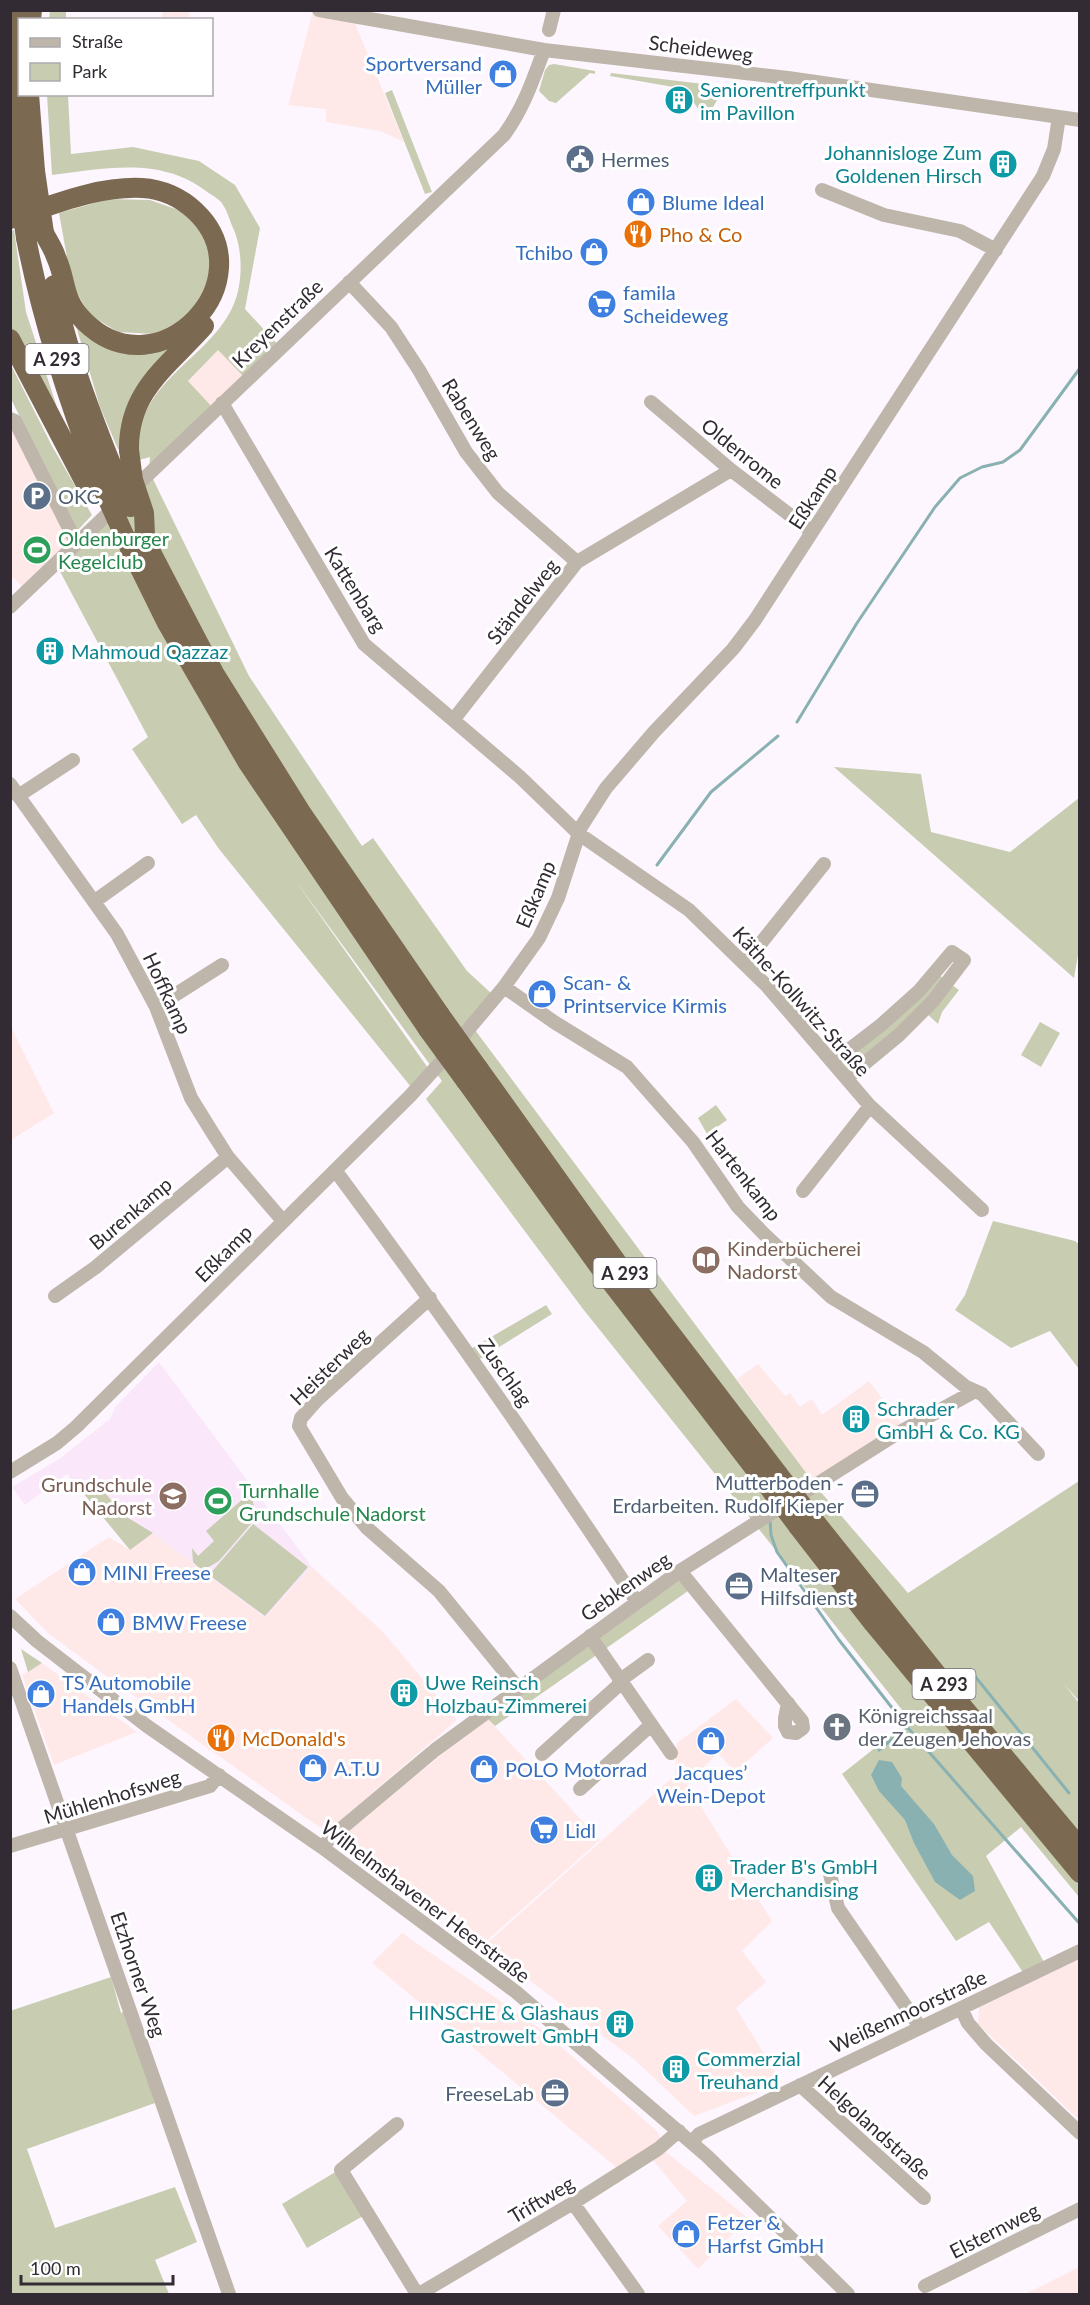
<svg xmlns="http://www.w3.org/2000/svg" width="1090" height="2305" viewBox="0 0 1090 2305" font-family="Lato,sans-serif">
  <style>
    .commercial { fill: #ffe9e8 }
    .education { fill: #fae8fa }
    .green { fill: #c8cdb2 }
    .water { fill: #8ab1b2 }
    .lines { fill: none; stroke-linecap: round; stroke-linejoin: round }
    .stream { stroke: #8ab1b2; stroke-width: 3 }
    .minor { stroke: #beb6aa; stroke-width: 14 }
    .highway { stroke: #7b6951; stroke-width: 20 }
    .highway-bridge { stroke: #7b6951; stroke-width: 20 }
    .labels { text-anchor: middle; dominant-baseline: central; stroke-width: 6; stroke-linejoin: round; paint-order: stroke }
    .shield { fill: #fff; stroke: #706b70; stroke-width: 1.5 }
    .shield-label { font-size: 18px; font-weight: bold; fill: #322b33 }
    .street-label { font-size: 20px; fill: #322b33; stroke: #fff }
    .shop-label { font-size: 20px; fill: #366cbe; stroke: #fff; text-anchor: start }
    .culture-label { font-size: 20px; fill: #0d838f; stroke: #fff; text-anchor: start }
    .service-label { font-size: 20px; fill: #4e5e75; stroke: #fff; text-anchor: start }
    .food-label { font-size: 20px; fill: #c56008; stroke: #fff; text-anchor: start }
    .leisure-label { font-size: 20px; fill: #27864d; stroke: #fff; text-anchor: start }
    .education-label { font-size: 20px; fill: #785e54; stroke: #fff; text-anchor: start }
    .worship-label { font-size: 20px; fill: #5b616d; stroke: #fff; text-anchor: start }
  </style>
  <rect width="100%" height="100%" fill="#fdf6ff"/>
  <path class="commercial" d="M163 11V10L190 11 188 19H161Z
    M313 11 352 16 404 142 380 131 326 122V109L288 105Z
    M218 349 246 379 215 410 188 381Z
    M10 419 77 544 27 591 11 576Z
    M11 1027 54 1113 11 1140H10Z
    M758 1364 785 1396 790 1393 800 1407 812 1399 822 1415 869 1381 905 1429 813 1482 737 1379Z
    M153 1533 265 1618 312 1567 383 1632 457 1720 330 1829 319 1827 102 1673 48 1633 15 1599 109 1537 130 1550Z
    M42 1663 137 1732 54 1765 22 1675Z
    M736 1699 773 1738 735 1772 718 1753 687 1784 772 1921 742 1951 766 1982 736 2008 782 2083 694 2116 636 2061 484 1946 675 1775 677 1743Z
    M487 1718 600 1840 482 1945 342 1842 344 1834Z
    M402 1933 542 2030 657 2131 666 2152 748 2218 698 2269 658 2226 687 2201 647 2153 617 2168 372 1963Z
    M1079 1957V2120L978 2024 979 2006Z
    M1079 2267V2294H1025Z"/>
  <path class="education" d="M159 1362 312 1567 265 1618 153 1533 130 1550 67 1474 25 1505 12 1487 59 1459 110 1419 116 1406Z"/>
  <path class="green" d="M50 11H66V19H49Z
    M554 64 595 71V74L590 73 556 103 549 101 539 91 545 70 549 65Z
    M611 73 712 85 718 97C715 106 711 111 702 115L685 89 610 76Z
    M392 90 432 192 425 194 385 93Z
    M47 95H68L71 154 133 147 199 161 235 185 260 228 245 309 280 347 246 379 218 350 188 381 215 410 150 473 249 676 362 846 373 838 467 971 492 994 475 1030 813 1482 751 1519 583 1309 426 1099 442 1081 295 880 428 1068 411 1087 219 849 196 815 182 824 132 749 148 737 56 564 149 473 150 457 139 460C139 451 137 441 139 433 150 376 211 355 233 306 243 284 243 252 234 230 230 222 228 212 223 205 220 199 211 195 206 191 159 156 105 169 52 175Z
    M109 199 150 200 187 213 208 234 214 266 206 298 182 324 153 334 118 332 90 315 72 285 59 213Z
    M14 230 26 312 68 441 11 331 10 231Z
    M74 319 100 341 181 343 121 450 118 449 100 407Z
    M10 363 52 446 92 515 77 531 11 399Z
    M834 767 921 774 931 832 1010 852 1079 798 1080 943 1074 978Z
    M935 972 959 990 942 1012 938 1024 924 1011 847 1078 833 1062Z
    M1040 1022 1060 1033 1041 1067 1021 1055Z
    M716 1105 727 1120 707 1134 698 1118Z
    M993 1221 1075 1241 1079 1244V1369L1050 1331 1011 1348 955 1310 965 1295Z
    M546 1305 552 1314 475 1362 467 1351Z
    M92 1478 125 1516 153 1533 130 1550 79 1488Z
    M1079 1481V1701L1064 1684 1079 1703V1897L1021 1827 986 1856 1045 1964 1024 1974 989 1922 956 1941 842 1774 910 1720 758 1528 819 1490 908 1593Z
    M251 1492 256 1518 219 1561 202 1571 193 1562 192 1548 198 1556 214 1541 206 1531Z
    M253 1524 308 1567 265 1616 209 1575Z
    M678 1578 688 1591 495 1726 487 1718Z
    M21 1649 42 1663 28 1672Z
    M111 1977 121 2013 126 2010 155 2103 27 2149 55 2228 175 2187 197 2242 155 2260 169 2294H11L10 2011Z
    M337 2171 363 2216 307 2248 282 2204Z"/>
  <path class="water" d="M879 1760 892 1762 902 1778 901 1786 934 1824 952 1855 973 1876 975 1891 960 1900 935 1882 914 1843 905 1820 879 1791 871 1775Z"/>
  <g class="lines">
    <path class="stream" d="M797 722 857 623 935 507 960 478 982 467 1003 462 1020 450 1080 368
      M657 865 711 792 778 736
      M770 1519 771 1535 777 1552 839 1640 907 1727 1080 1924
      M974 1675 1069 1793
      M879 1750 907 1727"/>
    <path class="minor" d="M319 10 544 50 788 78 1080 120
      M549 30 554 10
      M822 190 884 215 960 231 996 250
      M349 282 391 327 419 370 466 452 498 493 577 562
      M651 402 731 470 812 532
      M222 403 364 644 520 777 579 834 689 910 767 986 870 1106 982 1210
      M10 419 15 421 77 544
      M131 491 504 135C523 109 533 80 544 50
      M10 607 118 504
      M454 719 577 562 731 470
      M10 784 117 934 156 1007 191 1098 212 1132 228 1157 283 1221
      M18 796 73 760
      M95 901 148 863
      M745 963 824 864
      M504 987 554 1022 627 1067 693 1142 738 1207 763 1233 831 1297 923 1352 966 1387 982 1394 1038 1454
      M156 1007 222 965
      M833 1062 881 1025 919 991 952 952 964 960 933 1001 899 1035 847 1078
      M335 1170C440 1311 540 1455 637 1602
      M803 1191 870 1106
      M55 1296 96 1267 228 1157
      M430 1298 317 1400 301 1418 299 1426 342 1498 367 1528 439 1591 518 1688
      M10 1472 57 1443 76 1427 410 1096 440 1063 504 987 539 938 558 898 581 827 606 788 654 732 733 649 755 620 1043 176 1054 149 1059 117
      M680 1571 802 1721 803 1728 796 1733 788 1732 785 1726V1718L788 1703
      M10 1616 37 1641 147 1726 323 1848 516 1992 707 2156 848 2294
      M590 1636 671 1753
      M10 1668 229 2294
      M619 1681 648 1660
      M542 1754 621 1683
      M580 1789 651 1725
      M10 1846 210 1786 219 1775
      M323 1848 330 1838 435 1750 680 1571 893 1436 975 1391
      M829 1870 838 1908 920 2027
      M961 2008 968 2023 986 2044 1080 2133
      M800 2085 924 2198
      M397 2124 341 2170 417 2294
      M692 2142 699 2134 716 2126 1080 1951
      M573 2203 638 2294
      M925 2286 1080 2209
      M419 2294 573 2203 658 2149 679 2131"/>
    <path class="highway" d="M14 10C11 66 12 119 17 175
      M31 20 32 10
      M29 94 35 171
      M10 219C53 205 97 186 142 188 162 189 181 198 195 211 268 280 159 394 85 322 61 298 68 284 56 257 53 248 48 241 44 233
      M26 238C42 320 68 400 98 478
      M54 285C65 346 88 406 111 464
      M10 339 88 488
      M129 450C128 390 169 366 204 326
      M143 537 214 673 302 814 440 1015
      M130 548 167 623 248 763 428 1029
      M478 1068 623 1271 778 1474
      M466 1081 601 1269 765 1482
      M812 1518 962 1706 1080 1848
      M798 1526 874 1624 1080 1873"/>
    <path class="highway-bridge" d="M35 171 44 233
      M17 175 26 238
      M129 450 133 480 144 513 145 535
      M111 464 130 507
      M98 478 130 548
      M440 1015 478 1068
      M428 1029 466 1081
      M778 1474 812 1518
      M765 1482 798 1526"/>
  </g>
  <defs>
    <g id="shop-disc" transform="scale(1.5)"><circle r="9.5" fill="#3f7fe0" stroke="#fff"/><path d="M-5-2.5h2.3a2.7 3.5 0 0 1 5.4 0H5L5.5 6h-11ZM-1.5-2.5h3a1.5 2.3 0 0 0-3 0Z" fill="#fff"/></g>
    <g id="building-disc" transform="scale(1.5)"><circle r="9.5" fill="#0f9aa8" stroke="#fff"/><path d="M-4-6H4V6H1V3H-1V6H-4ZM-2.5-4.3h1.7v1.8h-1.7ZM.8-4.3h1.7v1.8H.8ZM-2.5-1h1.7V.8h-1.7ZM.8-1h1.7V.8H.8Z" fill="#fff"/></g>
    <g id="civic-disc" transform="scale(1.5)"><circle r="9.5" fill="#5c6f8a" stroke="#fff"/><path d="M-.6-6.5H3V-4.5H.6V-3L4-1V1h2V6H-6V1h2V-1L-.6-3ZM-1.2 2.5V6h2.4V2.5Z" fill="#fff"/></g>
    <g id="restaurant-disc" transform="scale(1.5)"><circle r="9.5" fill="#e8710a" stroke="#fff"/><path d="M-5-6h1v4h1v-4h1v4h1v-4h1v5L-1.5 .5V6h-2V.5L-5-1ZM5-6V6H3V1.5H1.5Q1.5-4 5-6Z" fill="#fff"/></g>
    <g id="supermarket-disc" transform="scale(1.5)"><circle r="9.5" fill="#3f7fe0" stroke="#fff"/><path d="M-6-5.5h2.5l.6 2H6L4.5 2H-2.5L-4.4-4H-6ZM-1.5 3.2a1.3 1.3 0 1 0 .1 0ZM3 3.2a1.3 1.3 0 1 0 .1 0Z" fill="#fff"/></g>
    <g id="parking-disc" transform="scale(1.5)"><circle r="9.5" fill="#5c6f8a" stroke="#fff"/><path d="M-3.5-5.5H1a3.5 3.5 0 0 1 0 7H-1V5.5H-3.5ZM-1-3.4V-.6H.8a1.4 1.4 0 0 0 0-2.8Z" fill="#fff"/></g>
    <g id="stadium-disc" transform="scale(1.5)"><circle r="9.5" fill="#2e9e5b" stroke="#fff"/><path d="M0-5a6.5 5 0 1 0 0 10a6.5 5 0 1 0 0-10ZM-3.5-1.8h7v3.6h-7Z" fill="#fff"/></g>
    <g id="library-disc" transform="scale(1.5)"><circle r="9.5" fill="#8d6e63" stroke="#fff"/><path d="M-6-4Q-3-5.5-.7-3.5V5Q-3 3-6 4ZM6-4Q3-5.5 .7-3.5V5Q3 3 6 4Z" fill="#fff"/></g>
    <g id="office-disc" transform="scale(1.5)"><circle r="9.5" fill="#5c6f8a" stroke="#fff"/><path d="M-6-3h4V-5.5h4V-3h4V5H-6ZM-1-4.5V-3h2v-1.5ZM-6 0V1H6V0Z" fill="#fff"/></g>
    <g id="school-disc" transform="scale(1.5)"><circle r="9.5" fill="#8d6e63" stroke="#fff"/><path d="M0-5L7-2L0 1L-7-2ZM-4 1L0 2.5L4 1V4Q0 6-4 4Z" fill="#fff"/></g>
    <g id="church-disc" transform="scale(1.5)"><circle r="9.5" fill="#6b7280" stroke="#fff"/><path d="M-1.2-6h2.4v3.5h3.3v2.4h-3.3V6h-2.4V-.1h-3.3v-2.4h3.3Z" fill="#fff"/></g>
  </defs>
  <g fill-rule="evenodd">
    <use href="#shop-disc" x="503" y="74"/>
    <use href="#building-disc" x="679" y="100"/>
    <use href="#civic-disc" x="580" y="159"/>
    <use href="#building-disc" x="1003" y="164"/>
    <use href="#shop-disc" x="641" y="202"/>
    <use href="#restaurant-disc" x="638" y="234"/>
    <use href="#shop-disc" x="594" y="252"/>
    <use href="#supermarket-disc" x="602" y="304"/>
    <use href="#parking-disc" x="37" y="496"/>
    <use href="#stadium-disc" x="37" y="550"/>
    <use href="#building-disc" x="50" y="651"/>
    <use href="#shop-disc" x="542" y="994"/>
    <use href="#library-disc" x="706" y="1260"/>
    <use href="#building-disc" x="856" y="1419"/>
    <use href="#office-disc" x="865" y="1494"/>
    <use href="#school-disc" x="173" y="1496"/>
    <use href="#stadium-disc" x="218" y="1501"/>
    <use href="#shop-disc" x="82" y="1572"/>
    <use href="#office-disc" x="739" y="1586"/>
    <use href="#shop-disc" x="111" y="1622"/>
    <use href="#building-disc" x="404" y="1693"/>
    <use href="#shop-disc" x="41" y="1694"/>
    <use href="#church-disc" x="837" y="1727"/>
    <use href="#restaurant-disc" x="221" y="1738"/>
    <use href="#shop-disc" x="711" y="1741"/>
    <use href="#shop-disc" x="313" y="1768"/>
    <use href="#shop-disc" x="484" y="1769"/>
    <use href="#supermarket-disc" x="544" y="1830"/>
    <use href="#building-disc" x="709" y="1878"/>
    <use href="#building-disc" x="620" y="2024"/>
    <use href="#building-disc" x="676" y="2069"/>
    <use href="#office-disc" x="555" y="2093"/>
    <use href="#shop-disc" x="686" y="2234"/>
  </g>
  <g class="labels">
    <g class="shield">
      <rect x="25.5" y="344" width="63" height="30" rx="4.5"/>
      <rect x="593.5" y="1258" width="63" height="30" rx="4.5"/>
      <rect x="912.5" y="1669" width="63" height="30" rx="4.5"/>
    </g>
    <g class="shield-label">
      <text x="57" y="359">A 293</text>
      <text x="625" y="1273">A 293</text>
      <text x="944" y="1684">A 293</text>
    </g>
    <g class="street-label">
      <text transform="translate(701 48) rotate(7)">Scheideweg</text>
      <text transform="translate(277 323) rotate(-44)">Kreyenstraße</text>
      <text transform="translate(472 419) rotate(58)">Rabenweg</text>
      <text transform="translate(743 453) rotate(39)">Oldenrome</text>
      <text transform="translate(812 497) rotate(-57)">Eßkamp</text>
      <text transform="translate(356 589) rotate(58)">Kattenbarg</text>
      <text transform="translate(522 601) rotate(-52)">Ständelweg</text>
      <text transform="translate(535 894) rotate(-67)">Eßkamp</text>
      <text transform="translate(168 993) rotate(65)">Hoffkamp</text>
      <text transform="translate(802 1001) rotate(48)">Käthe-Kollwitz-Straße</text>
      <text transform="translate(744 1175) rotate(52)">Hartenkamp</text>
      <text transform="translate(130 1213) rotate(-40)">Burenkamp</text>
      <text transform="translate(223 1253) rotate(-45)">Eßkamp</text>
      <text transform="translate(329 1366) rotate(-44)">Heisterweg</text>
      <text transform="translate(506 1372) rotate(55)">Zuschlag</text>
      <text transform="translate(625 1586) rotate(-35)">Gebkenweg</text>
      <text transform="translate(112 1796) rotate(-17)">Mühlenhofsweg</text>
      <text transform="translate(426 1901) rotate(37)">Wilhelmshavener Heerstraße</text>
      <text transform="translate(139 1974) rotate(71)">Etzhorner Weg</text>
      <text transform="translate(908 2011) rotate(-25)">Weißenmoorstraße</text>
      <text transform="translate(875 2127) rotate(42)">Helgolandstraße</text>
      <text transform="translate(541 2199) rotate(-31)">Triftweg</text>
      <text transform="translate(994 2230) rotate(-27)">Elsternweg</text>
    </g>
    <g class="shop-label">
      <text x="482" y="63" text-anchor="end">Sportversand<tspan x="482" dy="23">Müller</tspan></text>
      <text x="662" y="202">Blume Ideal</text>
      <text x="573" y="252" text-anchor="end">Tchibo</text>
      <text x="623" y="292">famila<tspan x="623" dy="23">Scheideweg</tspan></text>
      <text x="563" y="982">Scan- &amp;<tspan x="563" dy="23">Printservice Kirmis</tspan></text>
      <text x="103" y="1572">MINI Freese</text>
      <text x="132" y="1622">BMW Freese</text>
      <text x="62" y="1682">TS Automobile<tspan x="62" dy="23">Handels GmbH</tspan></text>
      <text x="334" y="1768">A.T.U</text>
      <text x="505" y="1769">POLO Motorrad</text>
      <text x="711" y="1772" text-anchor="middle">Jacques’<tspan x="711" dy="23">Wein-Depot</tspan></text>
      <text x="565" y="1830">Lidl</text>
      <text x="707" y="2222">Fetzer &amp;<tspan x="707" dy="23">Harfst GmbH</tspan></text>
    </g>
    <g class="culture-label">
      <text x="700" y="89">Seniorentreffpunkt<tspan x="700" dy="23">im Pavillon</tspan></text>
      <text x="982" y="152" text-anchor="end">Johannisloge Zum<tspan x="982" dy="23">Goldenen Hirsch</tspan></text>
      <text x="71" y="651">Mahmoud Qazzaz</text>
      <text x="877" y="1408">Schrader<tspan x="877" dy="23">GmbH &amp; Co. KG</tspan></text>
      <text x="425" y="1682">Uwe Reinsch<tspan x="425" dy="23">Holzbau-Zimmerei</tspan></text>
      <text x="730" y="1866">Trader B's GmbH<tspan x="730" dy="23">Merchandising</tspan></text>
      <text x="599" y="2012" text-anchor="end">HINSCHE &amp; Glashaus<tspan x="599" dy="23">Gastrowelt GmbH</tspan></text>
      <text x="697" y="2058">Commerzial<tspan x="697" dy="23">Treuhand</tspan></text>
    </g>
    <g class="service-label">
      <text x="601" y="159">Hermes</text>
      <text x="58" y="496">OKC</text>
      <text x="844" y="1482" text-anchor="end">Mutterboden -<tspan x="844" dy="23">Erdarbeiten. Rudolf Kieper</tspan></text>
      <text x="760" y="1574">Malteser<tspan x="760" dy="23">Hilfsdienst</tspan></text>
      <text x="534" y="2093" text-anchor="end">FreeseLab</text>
    </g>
    <g class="food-label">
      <text x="659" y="234">Pho &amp; Co</text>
      <text x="242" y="1738">McDonald's</text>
    </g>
    <g class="leisure-label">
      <text x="58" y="538">Oldenburger<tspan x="58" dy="23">Kegelclub</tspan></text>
      <text x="239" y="1490">Turnhalle<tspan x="239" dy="23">Grundschule Nadorst</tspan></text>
    </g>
    <g class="education-label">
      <text x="727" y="1248">Kinderbücherei<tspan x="727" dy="23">Nadorst</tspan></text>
      <text x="152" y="1484" text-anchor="end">Grundschule<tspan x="152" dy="23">Nadorst</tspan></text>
    </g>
    <g class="worship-label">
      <text x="858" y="1715">Königreichssaal<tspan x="858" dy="23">der Zeugen Jehovas</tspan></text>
    </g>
  </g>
  <rect width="1090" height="2305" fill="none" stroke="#322b33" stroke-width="24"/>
  <rect x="18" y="18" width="195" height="78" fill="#ffffff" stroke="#adaaad" stroke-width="1.5"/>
  <rect x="30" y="38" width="30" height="9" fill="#beb6aa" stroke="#adaaad" stroke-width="1.5"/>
  <text x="72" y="48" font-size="18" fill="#322b33">Straße</text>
  <rect x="30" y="63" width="30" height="18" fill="#c8cdb2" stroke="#adaaad" stroke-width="1.5"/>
  <text x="72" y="78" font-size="18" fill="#322b33">Park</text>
  <path d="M21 2275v9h152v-9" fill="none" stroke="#322b33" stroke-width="3"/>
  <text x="30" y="2275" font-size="18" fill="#322b33" stroke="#ffffff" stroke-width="4.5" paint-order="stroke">100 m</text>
</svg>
